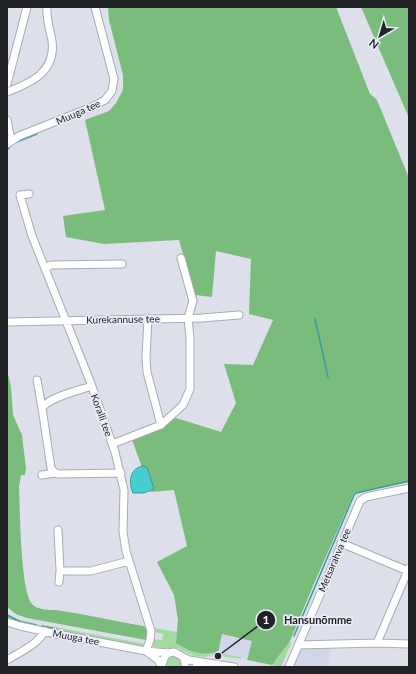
<svg xmlns="http://www.w3.org/2000/svg" width="416" height="674" viewBox="0 0 416 674" font-family="Lato,sans-serif">
  <style>
    .built { fill: #d1d6e8 }
    .green { fill: #a3d9a3 }
    .forest { fill: #79bc7b }
    .water { fill: #46cdd0; stroke: #3b9a9d }
    .lines { fill: none; stroke-linecap: round; stroke-linejoin: round }
    .stream { stroke: #3b9a9d; stroke-width: 1.5 }
    .minor-casing { stroke: #a8abb5; stroke-width: 9 }
    .minor { stroke: #fff; stroke-width: 7 }
    .labels { text-anchor: middle; dominant-baseline: central; stroke-width: 3.5; stroke-linejoin: round; paint-order: stroke }
    .street-label { font-size: 10px; fill: #222327; stroke: #eaedf8 }
    .leader { fill: none; stroke: #222327; stroke-width: 1.5 }
    .callout-dot { fill: #222327; stroke: #eaedf8; stroke-width: 1.5 }
    .mark-label { font-size: 12px; text-anchor: middle; font-weight: bold; fill: #fff }
    .callout-label { font-size: 11px; text-anchor: middle; font-weight: bold; fill: #222327; stroke: #eaedf8; stroke-width: 3.5; stroke-linejoin: round; paint-order: stroke }
  </style>
  <rect width="100%" height="100%" fill="#dde0eb"/>
  <path class="built" d="M222 634 252 641 247 659 218 653Z
    M300 649H331L327 667H292Z"/>
  <path class="green" d="M7 614 17 619 37 624 38 626 37 627 14 622 7 618Z
    M41 625 50 626 145 644 142 646 81 636 40 627Z
    M154 628 177 632 176 643 209 655 218 653 241 657V659L214 655 204 657 194 656 177 648H164L154 647 152 642 153 639 162 640 163 634 155 632Z
    M290 641 291 644 281 667 272 665Z
    M171 656H174L180 659 182 663 181 667H166C165 662 167 659 171 656Z"/>
  <path class="forest" d="M108 7H336L370 94 377 100 409 178V482L354 493 313 586 290 641 272 665 247 660 252 641 222 634 218 653C198 655 193 653 176 643L178 620 174 595 157 562 187 546 174 490 151 492 131 437 176 418 221 432 236 403 224 364 253 365 273 320 249 314 251 259 216 251 212 297 195 295 179 240 104 244 66 237 63 216 105 210 85 120 109 111 116 103 123 90V75L109 20Z
    M361 7H409V118Z
    M7 370 11 387 13 415 22 435 26 469 25 475H21L19 486C20 505 20 595 33 605 39 610 49 610 56 610 85 614 114 621 143 626L148 629 149 634 146 640 27 618 16 614 7 607Z"/>
  <path class="water" d="M143 466 147 467 154 489 144 493H133C128 482 130 468 143 466Z"/>
  <g class="lines">
    <path class="stream" d="M14 143 37 134
      M7 150 9 148
      M315 319 328 377
      M7 615 21 622 36 625
      M42 626 57 629
      M47 636 81 643
      M294 636 354 495 356 493 409 481"/>
    <g class="minor-casing">
      <path id="minor" d="M7 84 27 7
        M7 92C31 83 56 72 52 41 50 29 46 19 47 7
        M7 120 11 141
        M7 144 19 136 92 107 105 100 112 91 114 79 95 7
        M29 194 20 195 32 236 90 381 115 452 124 490 123 532 126 551 151 631 150 640 146 651
        M45 268 51 265 122 264
        M148 318 146 358 147 372 161 425
        M7 322 202 318 239 315
        M37 380 42 408
        M92 386C80 390 49 397 42 408L51 468 54 472 58 474 121 473
        M112 444 161 425 183 405 190 389V338L188 318 193 301 181 258
        M42 475 56 473
        M58 530 60 571 59 582
        M341 543 408 571
        M60 571H91L129 561
        M7 622 20 626 52 633 146 651 169 653
        M377 643 409 568
        M298 645 377 643 409 644
        M146 651 158 660 162 667
        M183 657 185 662V667
        M7 660C20 652 37 645 45 631
        M161 667 165 656 169 653 174 652 189 660 234 667
        M196 667 208 665
        M289 667 360 501 366 497 409 488"/>
    </g>
    <use href="#minor" class="minor"/>
  </g>
  <g class="labels">
    <g class="street-label">
      <text transform="translate(78 112) rotate(-24)">Muuga tee</text>
      <text transform="translate(123 319) rotate(-1)">Kurekannuse tee</text>
      <text transform="translate(102 415) rotate(70)">Koralli tee</text>
      <text transform="translate(334 560) rotate(-67)">Metsarahva tee</text>
      <text transform="translate(76 637) rotate(11)">Muuga tee</text>
    </g>
  </g>
  <path class="leader" d="M218 656L266 620"/>
  <g class="callout-dot">
    <circle cx="218" cy="656" r="4"/>
    <circle cx="266" cy="620" r="10"/>
  </g>
  <g class="mark-label">
    <text x="266" y="624">1</text>
  </g>
  <g class="callout-label">
    <text x="318" y="624">Hansunõmme</text>
  </g>
  <rect width="416" height="674" fill="none" stroke="#222327" stroke-width="16"/>
  <g transform="translate(380 36) rotate(218)" stroke="#eaedf8" stroke-width="3" paint-order="stroke">
  <path d="M0-3L7 15L0 10L-7 15Z" fill="#222327"/>
  <text y="-6" font-size="11" font-weight="bold" text-anchor="middle" fill="#222327">N</text>
  </g>
</svg>
